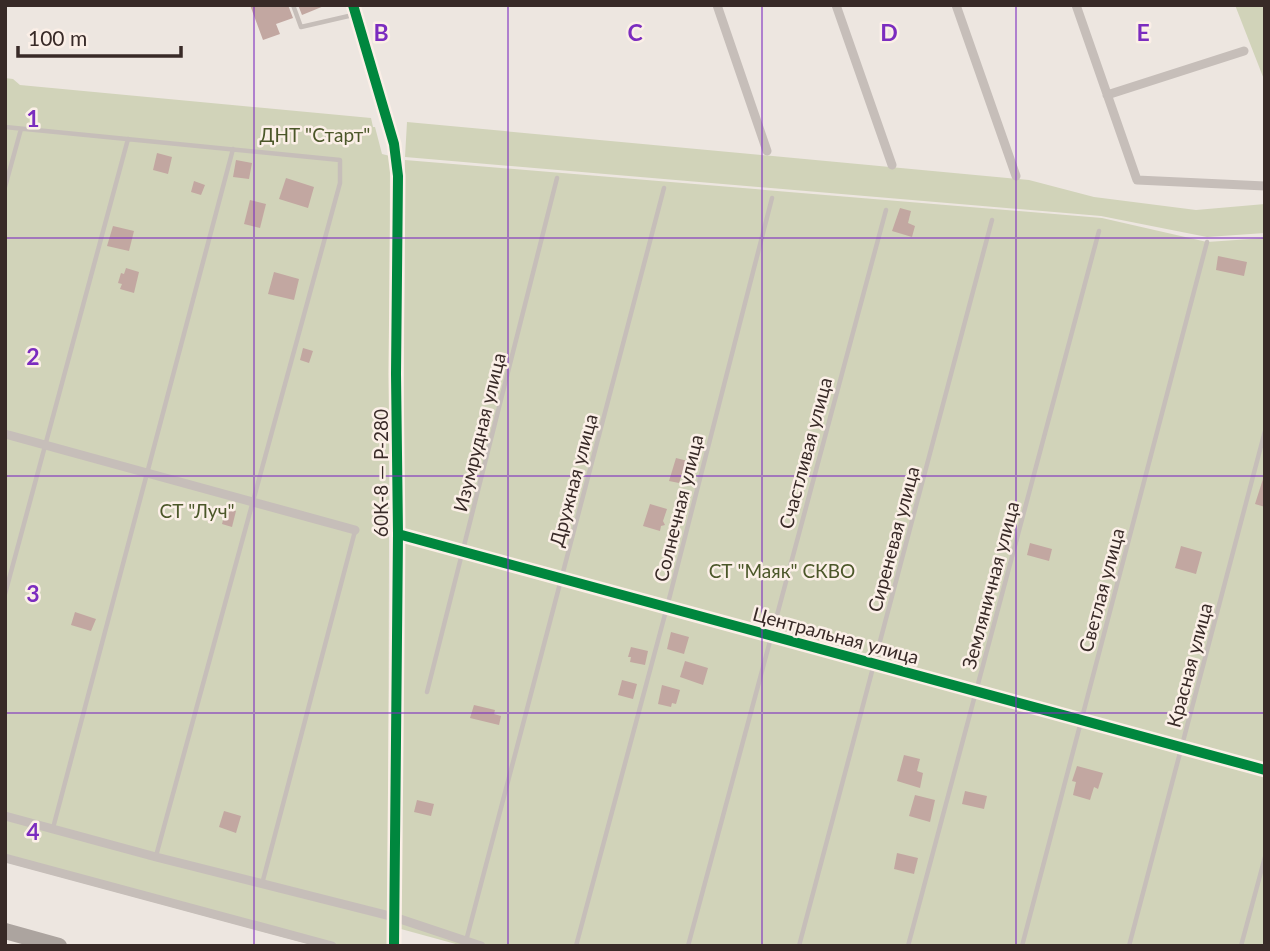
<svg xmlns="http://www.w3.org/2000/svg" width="1270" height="951" viewBox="0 0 1270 951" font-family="Lato,sans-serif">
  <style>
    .green { fill: #d1d3b9 }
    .building { fill: #c2a7a1 }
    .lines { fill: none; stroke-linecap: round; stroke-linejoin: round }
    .lane { stroke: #c6beb9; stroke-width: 4.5 }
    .street { stroke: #c6beb9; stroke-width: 9 }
    .secondary { stroke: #b7aeaa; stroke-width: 12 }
    .highway { stroke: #aca49f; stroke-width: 16 }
    .cycleway-casing { stroke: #fbefe7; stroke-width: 15 }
    .cycleway { stroke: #00873e; stroke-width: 10 }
    .grid { fill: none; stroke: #7b2cbf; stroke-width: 2; stroke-opacity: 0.55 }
    .labels { text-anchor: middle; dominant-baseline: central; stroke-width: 5; stroke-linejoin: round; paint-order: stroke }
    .park-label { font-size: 19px; fill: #4b5729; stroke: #fbefe7 }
    .street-label { font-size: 19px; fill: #382a27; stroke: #fbefe7 }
    .grid-label { font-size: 23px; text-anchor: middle; font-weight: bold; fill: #7b2cbf; stroke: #fbefe7; stroke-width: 5; stroke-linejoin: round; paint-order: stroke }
  </style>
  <rect width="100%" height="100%" fill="#ede6e0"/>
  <path class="green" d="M1235 5H1265V82Z
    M5 78 13 79 20 85 371 118 373 127H375L382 154 390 156 388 946H316L5 862Z
    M407 122 1029 180 1094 197 1196 210 1265 204V233L1207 237 1101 216 405 157Z
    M405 160 1102 218 1207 242 1265 238V946H463L401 929Z"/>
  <path class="building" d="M250 5H288L293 18 276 24 280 34 263 40Z
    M298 5H324V6L302 15Z
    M157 153 172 157 168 174 153 170Z
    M236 160 252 163 249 179 233 177Z
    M286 178 314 187 308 208 279 199Z
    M194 181 205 185 201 195 191 192Z
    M250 200 266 204 260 228 244 224Z
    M900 208 911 211 908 223 915 226 912 237 892 231Z
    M113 226 134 231 129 251 107 246Z
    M1218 256 1247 262 1244 276 1216 270Z
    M126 268 139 272 134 293 120 289 122 284 118 283 121 273 124 274Z
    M274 272 299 279 294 300 268 294Z
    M303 348 313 351 309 363 300 360Z
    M676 458 688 461 685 472 683 471 679 483 669 481Z
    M1263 479H1265V507L1255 504Z
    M650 504 667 509 663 521 665 525 661 526 660 531 643 526Z
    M226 508 236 511 232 527 222 524Z
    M1030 543 1052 549 1049 561 1027 555Z
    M1181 546 1202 552 1196 574 1175 568Z
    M75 612 96 619 91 631 71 625Z
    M671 632 689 637 684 654 667 649Z
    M631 647 648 651 645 665 630 662 631 657H628Z
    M685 661 708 668 703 685 680 677Z
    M622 680 637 684 633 699 618 695Z
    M662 685 680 690 676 704 672 703 671 707 658 704Z
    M474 705 495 710 494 714 501 716 499 725 470 718Z
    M904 755 920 759 917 771 923 773 920 788 897 781Z
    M1077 766 1103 773 1098 789 1094 787 1090 800 1073 795 1076 782 1072 781Z
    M965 791 987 796 984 809 962 804Z
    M915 795 935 800 930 822 909 816Z
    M417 800 434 804 431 816 414 812Z
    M224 811 241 816 236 833 219 827Z
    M897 853 918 858 914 874 894 869Z"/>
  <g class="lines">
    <path class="lane" d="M293 5 301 27 353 15
      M5 127 340 160V183L156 856
      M5 187 21 129
      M5 594 128 139
      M427 692 557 178
      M53 828 233 149
      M262 884 355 531
      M466 941 664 188
      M576 946 667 607 772 198
      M688 946 886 210
      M799 946 992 220
      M908 946 1099 231
      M1022 946 1207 242
      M1129 946 1265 431
      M1241 946 1265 857"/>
    <path class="street" d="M717 5 767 151
      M836 5 892 165
      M956 5 1016 176
      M1076 5 1137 180 1265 186
      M1107 95 1244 51
      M5 434 355 530
      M398 534 1265 770
      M5 816 156 857 394 917 481 946
      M5 858 332 946"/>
    <path class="secondary" d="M353 5 394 144 398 176 396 374 398 534 394 946"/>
    <path class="highway" d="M5 931 59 946"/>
    <g class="cycleway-casing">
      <path id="cycleway" d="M353 5 394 144 398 176 396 374 398 534 394 946
        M398 534 1265 770"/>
    </g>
    <use href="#cycleway" class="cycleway"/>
  </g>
  <path class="grid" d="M254 5V946M508 5V946M762 5V946M1016 5V946M5 238H1265M5 476H1265M5 713H1265"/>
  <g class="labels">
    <g class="park-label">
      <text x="315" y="134">ДНТ "Старт"</text>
      <text x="197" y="510">СТ "Луч"</text>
      <text x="782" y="570">СТ "Маяк" СКВО</text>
    </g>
    <g class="street-label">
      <text transform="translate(479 432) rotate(-76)">Изумрудная улица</text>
      <text transform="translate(805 453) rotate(-75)">Счастливая улица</text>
      <text transform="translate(380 473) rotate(-90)">60К-8 — Р-280</text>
      <text transform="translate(573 480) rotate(-75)">Дружная улица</text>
      <text transform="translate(678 508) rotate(-76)">Солнечная улица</text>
      <text transform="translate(893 539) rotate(-75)">Сиреневая улица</text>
      <text transform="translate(990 585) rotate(-75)">Земляничная улица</text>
      <text transform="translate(1101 590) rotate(-75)">Светлая улица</text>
      <text transform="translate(836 635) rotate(15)">Центральная улица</text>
      <text transform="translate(1189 665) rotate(-75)">Красная улица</text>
    </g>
  </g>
  <g class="grid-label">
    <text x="381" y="41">B</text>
    <text x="635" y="41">C</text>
    <text x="889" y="41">D</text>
    <text x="1143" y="41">E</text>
    <text x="33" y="127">1</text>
    <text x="33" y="365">2</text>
    <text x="33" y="602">3</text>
    <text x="33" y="840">4</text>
  </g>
  <rect width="1270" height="951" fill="none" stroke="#382a27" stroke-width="14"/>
  <path d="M18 46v10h163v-10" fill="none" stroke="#382a27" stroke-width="3.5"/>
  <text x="28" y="46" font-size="21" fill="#382a27" stroke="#fbefe7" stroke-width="5" paint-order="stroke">100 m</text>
</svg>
